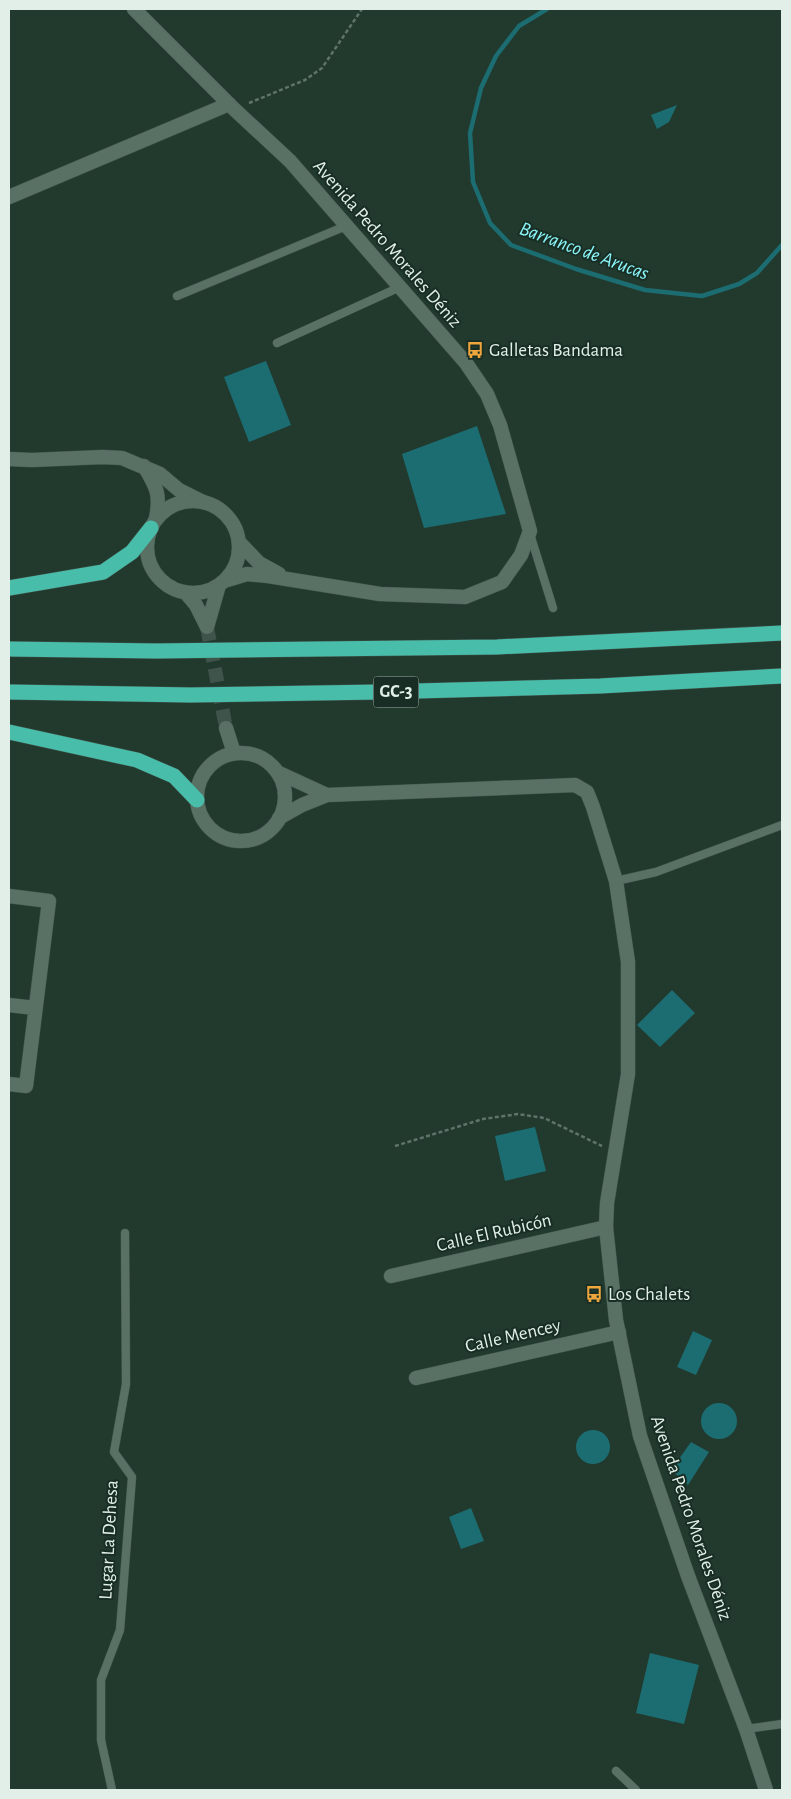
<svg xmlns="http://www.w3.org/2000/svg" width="791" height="1799" viewBox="0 0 791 1799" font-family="'Alegreya Sans',sans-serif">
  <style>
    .water { fill: #1c6d71 }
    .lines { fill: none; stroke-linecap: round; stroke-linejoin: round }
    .stream { stroke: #1c6d71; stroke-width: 4.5 }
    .tertiary-tunnel { stroke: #3f544a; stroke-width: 14; stroke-dasharray: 14 7; stroke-linecap: butt }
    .service-casing { stroke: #42564d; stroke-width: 9 }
    .minor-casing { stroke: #42564d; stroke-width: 15 }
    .tertiary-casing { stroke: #42564d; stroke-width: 15 }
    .motorway-casing { stroke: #42564d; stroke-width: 16 }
    .path { stroke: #5f7369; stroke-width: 2.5; stroke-dasharray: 4 2.5; stroke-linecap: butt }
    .service { stroke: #597165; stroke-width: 8 }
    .minor { stroke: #597165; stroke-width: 14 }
    .tertiary { stroke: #597165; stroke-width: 14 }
    .motorway { stroke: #48bdaa; stroke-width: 15 }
    .labels { text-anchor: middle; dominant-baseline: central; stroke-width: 4; stroke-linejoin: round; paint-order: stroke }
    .shield { fill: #182e24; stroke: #a5b5ad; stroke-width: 1 }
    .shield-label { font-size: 18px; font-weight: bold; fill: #e1efe8 }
    .street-label { font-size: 19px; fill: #e1efe8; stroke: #182e24 }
    .poi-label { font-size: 19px; fill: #e1efe8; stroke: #182e24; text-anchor: start }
    .water-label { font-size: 20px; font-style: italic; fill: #8bf6fa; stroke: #182e24 }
  </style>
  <rect width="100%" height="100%" fill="#22392e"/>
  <path class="water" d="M677 105 669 122 657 129 651 115Z
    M266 361 291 425 249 442 224 377Z
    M477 426 506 514 424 528 402 454Z
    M672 990 695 1013 660 1047 637 1025Z
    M535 1127 546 1171 505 1181 495 1136Z
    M693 1331 712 1340 696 1375 677 1367Z
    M701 1421a18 18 0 1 1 36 0a18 18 0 1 1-36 0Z
    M576 1447a17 17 0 1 1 34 0a17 17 0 1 1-34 0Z
    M691 1442 709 1452 688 1485 671 1470Z
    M471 1508 484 1541 461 1549 449 1517Z
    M650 1653 699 1665 684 1724 636 1713Z"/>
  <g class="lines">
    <path class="stream" d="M547 9 519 26 496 56 481 88 470 133 473 182 490 223 511 245 576 269 645 290 702 296 739 284 757 273 782 245"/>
    <path class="tertiary-tunnel" d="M207 627 226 728"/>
    <g class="service-casing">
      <path id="service" d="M177 296 346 226
        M277 343 400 287
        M530 534 553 608
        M616 881 656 872 782 825
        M746 1729 782 1724
        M616 1771 636 1790
        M112 1790 101 1740V1680L120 1630 132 1477 114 1452 126 1384 125 1233"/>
    </g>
    <g class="minor-casing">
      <path id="minor" d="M9 197 229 104
        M9 459 32 460 103 457 122 458 160 474 179 490 203 502
        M144 466C156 486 161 494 156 518
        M9 896 49 901 26 1086 9 1084
        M9 1005 35 1008
        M391 1276 606 1227
        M416 1378 619 1332"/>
    </g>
    <g class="tertiary-casing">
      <path id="tertiary" d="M134 9 234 109 290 161 466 363 487 394 500 425 530 531 521 555 502 582 465 597 380 594 268 576 247 574 224 581
        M147 547a46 46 0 1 1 92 0a46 46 0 1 1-92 0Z
        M239 542 259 563 279 574
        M185 592 196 605 207 627
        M207 627 219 585
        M226 728 234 753
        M197 797a44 44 0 1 1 88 0a44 44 0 1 1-88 0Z
        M277 772 327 795
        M279 818 302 805 327 795 575 785 587 792 593 807 616 881 628 962V1074L607 1203 606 1227 616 1320 640 1436 688 1576 746 1729 766 1790"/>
    </g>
    <g class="motorway-casing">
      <path id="motorway" d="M9 588 103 572 132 552 151 528
        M9 649 157 651 497 647 782 633
        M9 692 191 695 379 692 600 686 782 676
        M9 732 137 760 174 776 197 800"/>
    </g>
    <path class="path" d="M249 103 305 80 322 68 362 9
      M395 1146 483 1119 518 1114 544 1118 602 1146"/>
    <use href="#service" class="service"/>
    <use href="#minor" class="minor"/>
    <use href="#tertiary" class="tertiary"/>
    <use href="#motorway" class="motorway"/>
  </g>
  <defs>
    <g id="bus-bare" transform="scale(1.35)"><path d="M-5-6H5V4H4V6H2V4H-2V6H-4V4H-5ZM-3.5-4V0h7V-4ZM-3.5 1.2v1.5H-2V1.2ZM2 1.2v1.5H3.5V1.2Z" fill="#efa73d" stroke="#182e24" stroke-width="2.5" paint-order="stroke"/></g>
  </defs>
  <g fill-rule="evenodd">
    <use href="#bus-bare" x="475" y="350"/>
    <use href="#bus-bare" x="594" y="1294"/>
  </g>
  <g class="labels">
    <rect class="shield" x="373.5" y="676.5" width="45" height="31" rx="4"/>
    <g class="shield-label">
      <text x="396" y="692">GC-3</text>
    </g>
    <g class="street-label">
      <text transform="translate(387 244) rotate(49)">Avenida Pedro Morales Déniz</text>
      <text transform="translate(494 1233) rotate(-13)">Calle El Rubicón</text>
      <text transform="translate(513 1336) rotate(-13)">Calle Mencey</text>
      <text transform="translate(691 1518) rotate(71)">Avenida Pedro Morales Déniz</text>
      <text transform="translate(109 1540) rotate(-87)">Lugar La Dehesa</text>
    </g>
    <g class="poi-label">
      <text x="489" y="350">Galletas Bandama</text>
      <text x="608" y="1294">Los Chalets</text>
    </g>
    <g class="water-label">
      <text transform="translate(584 251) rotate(20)">Barranco de Arucas</text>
    </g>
  </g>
  <rect width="791" height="1799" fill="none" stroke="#e1efe8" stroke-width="20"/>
</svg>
